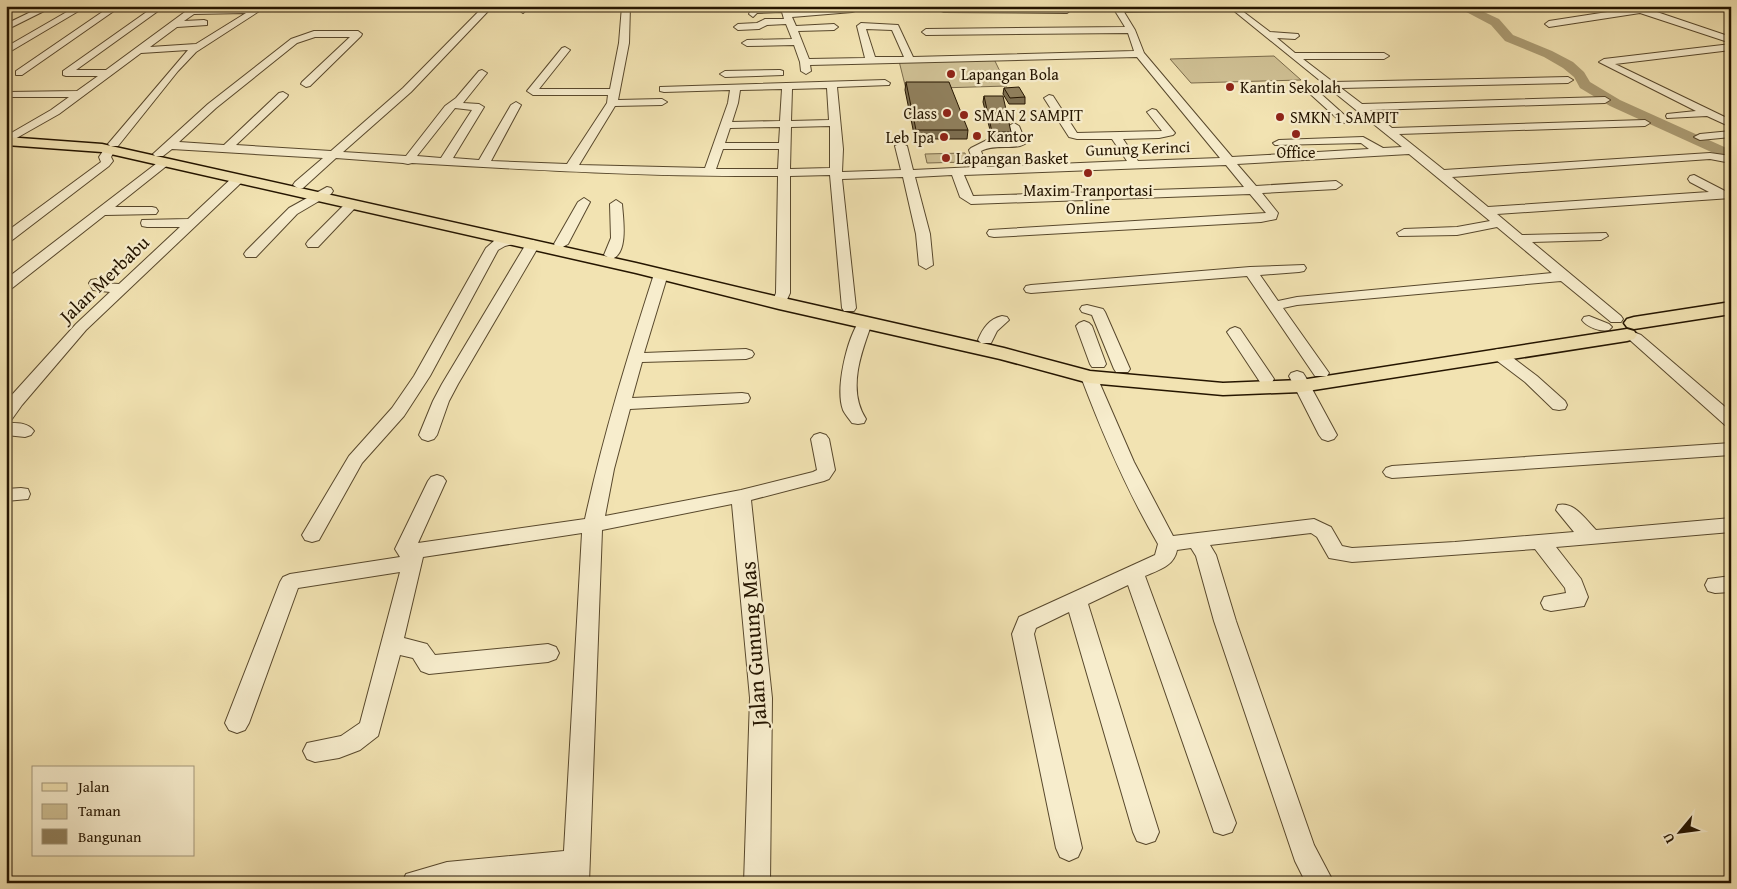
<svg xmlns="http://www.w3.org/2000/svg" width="1737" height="889" viewBox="0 0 1737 889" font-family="'Gentium Book Plus',serif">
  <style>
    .green { fill: #cfc094; stroke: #7a6a4a }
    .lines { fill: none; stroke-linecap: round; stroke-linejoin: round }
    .river { fill: #ac9d75; fill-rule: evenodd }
    .minor-casing { stroke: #58482c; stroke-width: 2 }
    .major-casing { stroke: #251500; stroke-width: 3 }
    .minor { fill: #f7edcd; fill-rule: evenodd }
    .major { fill: #f2e3b2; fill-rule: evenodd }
    .wall { fill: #7c6e50; stroke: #251500 }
    .building { fill: #90805d; stroke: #251500 }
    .poi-dot { fill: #8f2418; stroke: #f7edcd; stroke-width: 2 }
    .labels { text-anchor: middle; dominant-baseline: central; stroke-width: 4.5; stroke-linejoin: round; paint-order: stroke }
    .far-poi-label { font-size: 16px; fill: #251500; stroke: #f7edcd; text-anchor: start }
    .far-street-label { font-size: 16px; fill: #251500; stroke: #f7edcd }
    .street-label { font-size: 19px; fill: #251500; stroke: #f7edcd }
    .near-street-label { font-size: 22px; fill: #251500; stroke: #f7edcd }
  </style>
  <rect width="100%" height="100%" fill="#f2e3b2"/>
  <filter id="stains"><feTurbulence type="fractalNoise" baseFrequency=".004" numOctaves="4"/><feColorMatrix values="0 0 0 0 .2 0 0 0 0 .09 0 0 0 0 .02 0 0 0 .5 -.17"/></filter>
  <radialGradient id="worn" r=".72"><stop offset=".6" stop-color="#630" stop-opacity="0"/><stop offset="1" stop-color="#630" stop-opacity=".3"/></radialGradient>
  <path class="green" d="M1274 56 1301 80 1191 83 1170 59Z
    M994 59 1007 86 906 89 899 61Z
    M965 153 968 162 927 163 925 154Z"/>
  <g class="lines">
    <path class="river" d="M1455 6H1471L1499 19 1513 35 1552 51 1573 62 1584 72 1590 82 1620 100 1731 150V161L1610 106 1580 88 1574 77 1563 68 1544 57 1505 41 1491 25Z"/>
    <g class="minor-casing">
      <path id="minor" d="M43 6H54L6 30V24Z
        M77 6H87L6 54V47Z
        M111 6H121L22 75H16V71Z
        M155 6H165L76 70H106L193 6H203L201 8 267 6 196 52 178 71 118 146H110L108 144 188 50 141 53 59 114 6 144V136L51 110 69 97H12L8 96V92L77 91 98 76H66L63 75V71ZM246 13 196 44 150 47 177 27 207 25V21L204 20 184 21 194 14Z
        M484 6H493L411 92 343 152 406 156 445 106 456 98 479 71 482 70 487 73 463 103 479 104 484 107 453 158 479 160 511 105 516 102 521 105 491 161 567 164 607 103 608 95H533L527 91 562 48 565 47 570 50 539 89H610L619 43 622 6H630L629 43 618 100 662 99 667 102 662 105 615 106 579 165 705 168 728 103 730 90 664 92 660 91V87L885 80 890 83 889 85 837 87 843 149 842 172 901 170 895 146 901 143 907 146 913 170 975 167 969 150 971 148 987 140H1013L1009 126 1014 123 1019 126 1026 143C1017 151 995 143 981 151L987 167 1127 161 1112 139H1077L1069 137 1044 98 1049 95 1053 96 1077 133 1162 131 1147 112 1152 109 1156 110 1175 133 1173 135 1159 138 1123 139 1138 161 1220 158 1137 57 810 65 811 71 806 74 801 71 800 62 794 45 747 46 742 43 747 40 792 39 786 24 767 25 759 29 738 30 734 27 738 24 757 23 765 19H784L782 12 757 13 753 17 749 14 751 9 788 6 791 12 857 6 855 11 852 12 792 17 796 26 834 24 838 27 834 30 798 31 809 59 865 58 857 26 861 23 898 25 913 57 1134 51 1128 33 926 35 922 32 926 29 1125 27 1112 6H1176L1179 7V11L1124 12 1135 30 1144 53 1232 157 1369 149 1361 143 1275 145 1273 143 1279 140 1363 137 1383 148 1402 147 1335 93 1321 94 1350 120 1345 123 1341 122 1307 91 1312 88 1328 87 1228 6H1295L1291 10H1241L1270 32 1298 34 1299 36 1295 39 1277 38 1295 53H1384L1389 56 1384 59H1303L1333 82 1568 77 1573 80 1568 83 1341 88 1362 104 1605 97 1610 100 1605 103 1370 110 1392 128 1645 120 1650 123 1645 126 1399 134 1444 170 1710 153 1731 156V163L1710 159 1452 177 1488 207 1709 192 1690 182 1688 179 1690 176 1694 175 1725 191 1731 190V198L1497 214 1522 235 1606 233 1608 236 1601 240 1532 242 1621 316 1623 319 1621 322H1611L1561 281 1297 305 1283 308 1329 373 1327 376H1315L1247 276 1031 293 1026 292 1024 289 1026 286 1031 285 1250 267 1304 265 1306 268 1304 271 1299 272 1260 275 1278 301 1297 297 1552 273 1497 227 1457 235 1399 236 1397 233 1404 229 1457 227 1490 221 1409 154 1237 164 1256 186 1336 181 1342 185 1336 189 1262 193 1278 213 1276 219 1261 222 994 237 989 236 987 233 989 230 1266 213 1250 194 971 204 960 197 952 175 915 177 930 234 933 265 926 269 919 265 916 234 903 177 842 179 856 308 854 311H844L842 308 830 175 790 176V293L784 306H774L772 303 776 293 778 176C656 177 533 170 412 163L408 164 403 163 336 158 303 188 299 189 293 185 295 182 323 158 172 149 163 156H155L153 154 208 104 291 39 314 31H358L362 34 361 36 310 86 306 87 301 84 302 82 350 37H315L297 43 216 108 179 142 224 145 279 93 283 92 288 95 287 97 236 145 331 151 403 88ZM866 29 892 30 904 57H875ZM827 88 829 120 791 121 792 89ZM782 89 780 121 732 122 738 103 740 90ZM455 108 472 110 441 158 417 156ZM830 126V168L790 169 791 127ZM780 127 779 143H725L730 128ZM723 149H779L778 169H716ZM1226 165 1244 187 973 196 964 175Z
        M521 6H530L523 13 519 10Z
        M928 6 1067 7 1071 10 1067 13 944 12Z
        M1646 6H1663L1651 10 1731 37V43L1640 13 1549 27 1545 24 1549 21Z
        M1731 44V50L1615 64 1731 120V127L1707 116 1667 118 1666 116 1667 114 1696 111 1599 62 1604 59Z
        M780 70 783 71V75L725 77 720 74 725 71Z
        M1731 131V137L1700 140 1694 137 1700 134Z
        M109 147 115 150 111 157 113 161 109 166 11 241 6 242V232L101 162 99 157 105 148Z
        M165 159 171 162 169 164 115 207H152L156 208 158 211 156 214 105 215 11 289 6 290V279L161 160Z
        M238 175 242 176 244 179 242 182 86 330 22 405 12 419 6 420V403L10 397 76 324 110 292 93 290 89 283 91 280 96 279 103 283 119 284 180 227H147L142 226 141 223 142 220 188 219 234 176Z
        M327 187 331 188 333 191 331 194 297 214 256 257H246L244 254 246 251 289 208Z
        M584 198 590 202 568 244 561 248 556 247 554 244 578 202Z
        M616 200 622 204C623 218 629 255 611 259L604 255 611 238 610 204Z
        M351 201 357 205 355 208 318 247H308L306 244 308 241 347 202Z
        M513 236 520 240 518 243 505 246 498 250 430 376 404 416 362 463 319 540 312 542 305 540 302 535 349 456 392 408 414 376 486 248 495 240Z
        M533 240 540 244 458 384 449 401 437 435 434 439 428 441 422 439 419 435 433 401 442 384 526 244Z
        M661 270 668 274 644 353 746 349 752 351 754 354 752 357 746 359 642 362 632 398 742 393 748 394 750 398 748 402 742 403 630 409 614 469 605 516 741 490 813 472 817 470 811 439 814 435 820 433 826 435 829 439 835 470 829 479 824 481 751 500 772 698 770 883H744L750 698 732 504 602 530 589 883H563V877L504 883H402L406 874 447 862 564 851 582 533 423 557 404 638 427 644 435 655 548 644 556 647 559 653 556 659 548 662 429 674 421 671 413 658 400 655 378 736 360 750 339 758 315 762 307 759 303 751 307 743 341 736 360 723 400 572 298 588 249 723 245 730 237 733 229 730 225 723 280 582 283 577 290 574 400 557 395 549 428 481 431 477 437 475 443 477 446 481 418 543 585 519C603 436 628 355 654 274Z
        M1087 305 1103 309 1105 312 1130 369 1128 372H1116L1114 369 1092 315 1082 312 1080 309 1082 306Z
        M1002 316 1007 317 1009 320 997 331 991 343H981L978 340C983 328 989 319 1002 316Z
        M1589 316 1609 324 1612 327 1609 330C1600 332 1587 327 1582 320L1584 317Z
        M865 319 870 320 872 323C861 353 847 390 866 419L864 423 858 424 852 423C849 419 845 414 843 410 835 389 847 338 860 320Z
        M1084 321 1089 323 1092 326 1106 364 1104 367H1092L1090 364 1076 326 1079 323Z
        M1235 327 1240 329 1274 379 1272 382H1260L1258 379 1227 332 1230 329Z
        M1636 333 1641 335 1731 412V426L1725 425 1631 341 1628 338 1631 335Z
        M1498 349 1504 351 1537 376 1565 401 1567 405 1565 409 1559 410 1553 409 1525 382 1492 357 1490 354 1492 351Z
        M1297 371 1303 373 1305 376 1337 435 1334 439 1328 441 1322 439 1319 435 1289 376 1291 373Z
        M1089 372 1095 374 1097 377 1134 462 1173 536 1314 519 1331 527 1342 546 1352 548 1455 542 1574 532 1556 510 1558 505C1574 501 1585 519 1596 530L1731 518V532L1556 547 1581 579 1588 597 1584 606 1551 611 1544 609 1541 603 1544 597 1566 593 1565 588 1535 549 1352 562 1329 558 1317 537 1311 533 1210 545 1216 555 1236 621 1307 825 1314 845 1334 883H1306L1295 861 1214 621 1196 556 1191 548 1177 550C1174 566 1159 570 1145 576L1236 823 1232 832 1223 835 1214 832 1128 585 1088 604 1159 832 1155 841 1146 844 1137 841 1133 832 1069 612 1036 628 1034 634 1082 848 1078 857 1069 861 1060 857 1056 848 1012 634 1019 617 1155 555 1158 544C1127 491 1103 435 1081 377L1083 374Z
        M6 423C16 423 28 422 34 431L31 435 25 437 6 435Z
        M1731 443V455L1392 478 1386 476 1383 472 1386 468 1392 466Z
        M21 488 28 489 30 494 28 499 6 501V489Z
        M1731 576V592L1715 593 1708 591 1705 585 1708 579Z"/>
    </g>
    <g class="major-casing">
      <path id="major" d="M6 137 102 144 636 263 779 297 1004 348 1090 371 1223 383 1301 380 1627 329 1634 331 1637 335 1634 339 1627 341 1301 392 1223 395 1089 383 1000 359 779 309 636 273 102 152 6 145Z
        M1731 302V314L1634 329 1627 327 1624 323 1627 319 1634 317Z"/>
    </g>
    <use href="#minor" class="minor"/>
    <use href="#major" class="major"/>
  </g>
  <path class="wall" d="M906 82 968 130 967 139H915L905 90Z
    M1004 88 1025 97V104H1009L1003 94Z
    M984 96 1011 132V138H992L983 102Z"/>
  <path class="building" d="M906 82H949L968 130H916Z
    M1019 87 1025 97 1010 98 1004 88Z
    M984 96H1003L1011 132H992Z"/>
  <g class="poi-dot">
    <circle cx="951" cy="74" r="5"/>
    <circle cx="1230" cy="87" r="5"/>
    <circle cx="947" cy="113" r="5"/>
    <circle cx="964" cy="115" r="5"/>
    <circle cx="1280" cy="117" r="5"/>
    <circle cx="1296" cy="134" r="5"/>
    <circle cx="977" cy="136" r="5"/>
    <circle cx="944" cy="137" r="5"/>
    <circle cx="946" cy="158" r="5"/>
    <circle cx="1088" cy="173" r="5"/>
  </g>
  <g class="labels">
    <g class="far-poi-label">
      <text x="961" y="74">Lapangan Bola</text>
      <text x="1240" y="87">Kantin Sekolah</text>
      <text x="937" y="113" text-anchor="end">Class</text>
      <text x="974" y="115">SMAN 2 SAMPIT</text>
      <text x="1290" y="117">SMKN 1 SAMPIT</text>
      <text x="987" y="136">Kantor</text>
      <text x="934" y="137" text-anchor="end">Leb Ipa</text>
      <text x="1296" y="152" text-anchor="middle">Office</text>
      <text x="956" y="158">Lapangan Basket</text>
      <text x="1088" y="190" text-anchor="middle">Maxim Tranportasi<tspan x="1088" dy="18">Online</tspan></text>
    </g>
    <g class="far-street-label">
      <text transform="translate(1138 148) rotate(-2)">Gunung Kerinci</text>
    </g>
    <g class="street-label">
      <text transform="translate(104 279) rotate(-44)">Jalan Merbabu</text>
    </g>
    <g class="near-street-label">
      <text transform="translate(753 644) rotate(-94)">Jalan Gunung Mas</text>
    </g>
  </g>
  <rect width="1737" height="889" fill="none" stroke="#f2e3b2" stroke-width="25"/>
  <rect x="8" y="8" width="1722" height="874" fill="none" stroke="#251500" stroke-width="2.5"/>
  <rect x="12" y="12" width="1712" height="864" fill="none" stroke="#251500"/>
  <rect x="32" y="766" width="162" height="90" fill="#f7edcd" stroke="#a3977b"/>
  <rect x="42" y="783" width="25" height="8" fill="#f2e3b2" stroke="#a3977b"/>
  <text x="78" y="792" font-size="15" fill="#251500">Jalan</text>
  <rect x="42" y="804" width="25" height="15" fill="#cfc094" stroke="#a3977b"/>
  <text x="78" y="816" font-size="15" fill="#251500">Taman</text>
  <rect x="42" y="829" width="25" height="15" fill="#90805d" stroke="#a3977b"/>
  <text x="78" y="842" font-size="15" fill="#251500">Bangunan</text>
  <g transform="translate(1680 832) rotate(241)" stroke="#f7edcd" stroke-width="4" paint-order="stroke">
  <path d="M0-4L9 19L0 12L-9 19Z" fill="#251500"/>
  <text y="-8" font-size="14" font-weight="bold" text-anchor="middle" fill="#251500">U</text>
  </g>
  <rect width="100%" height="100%" filter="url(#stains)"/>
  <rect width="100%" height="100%" fill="url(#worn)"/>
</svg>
